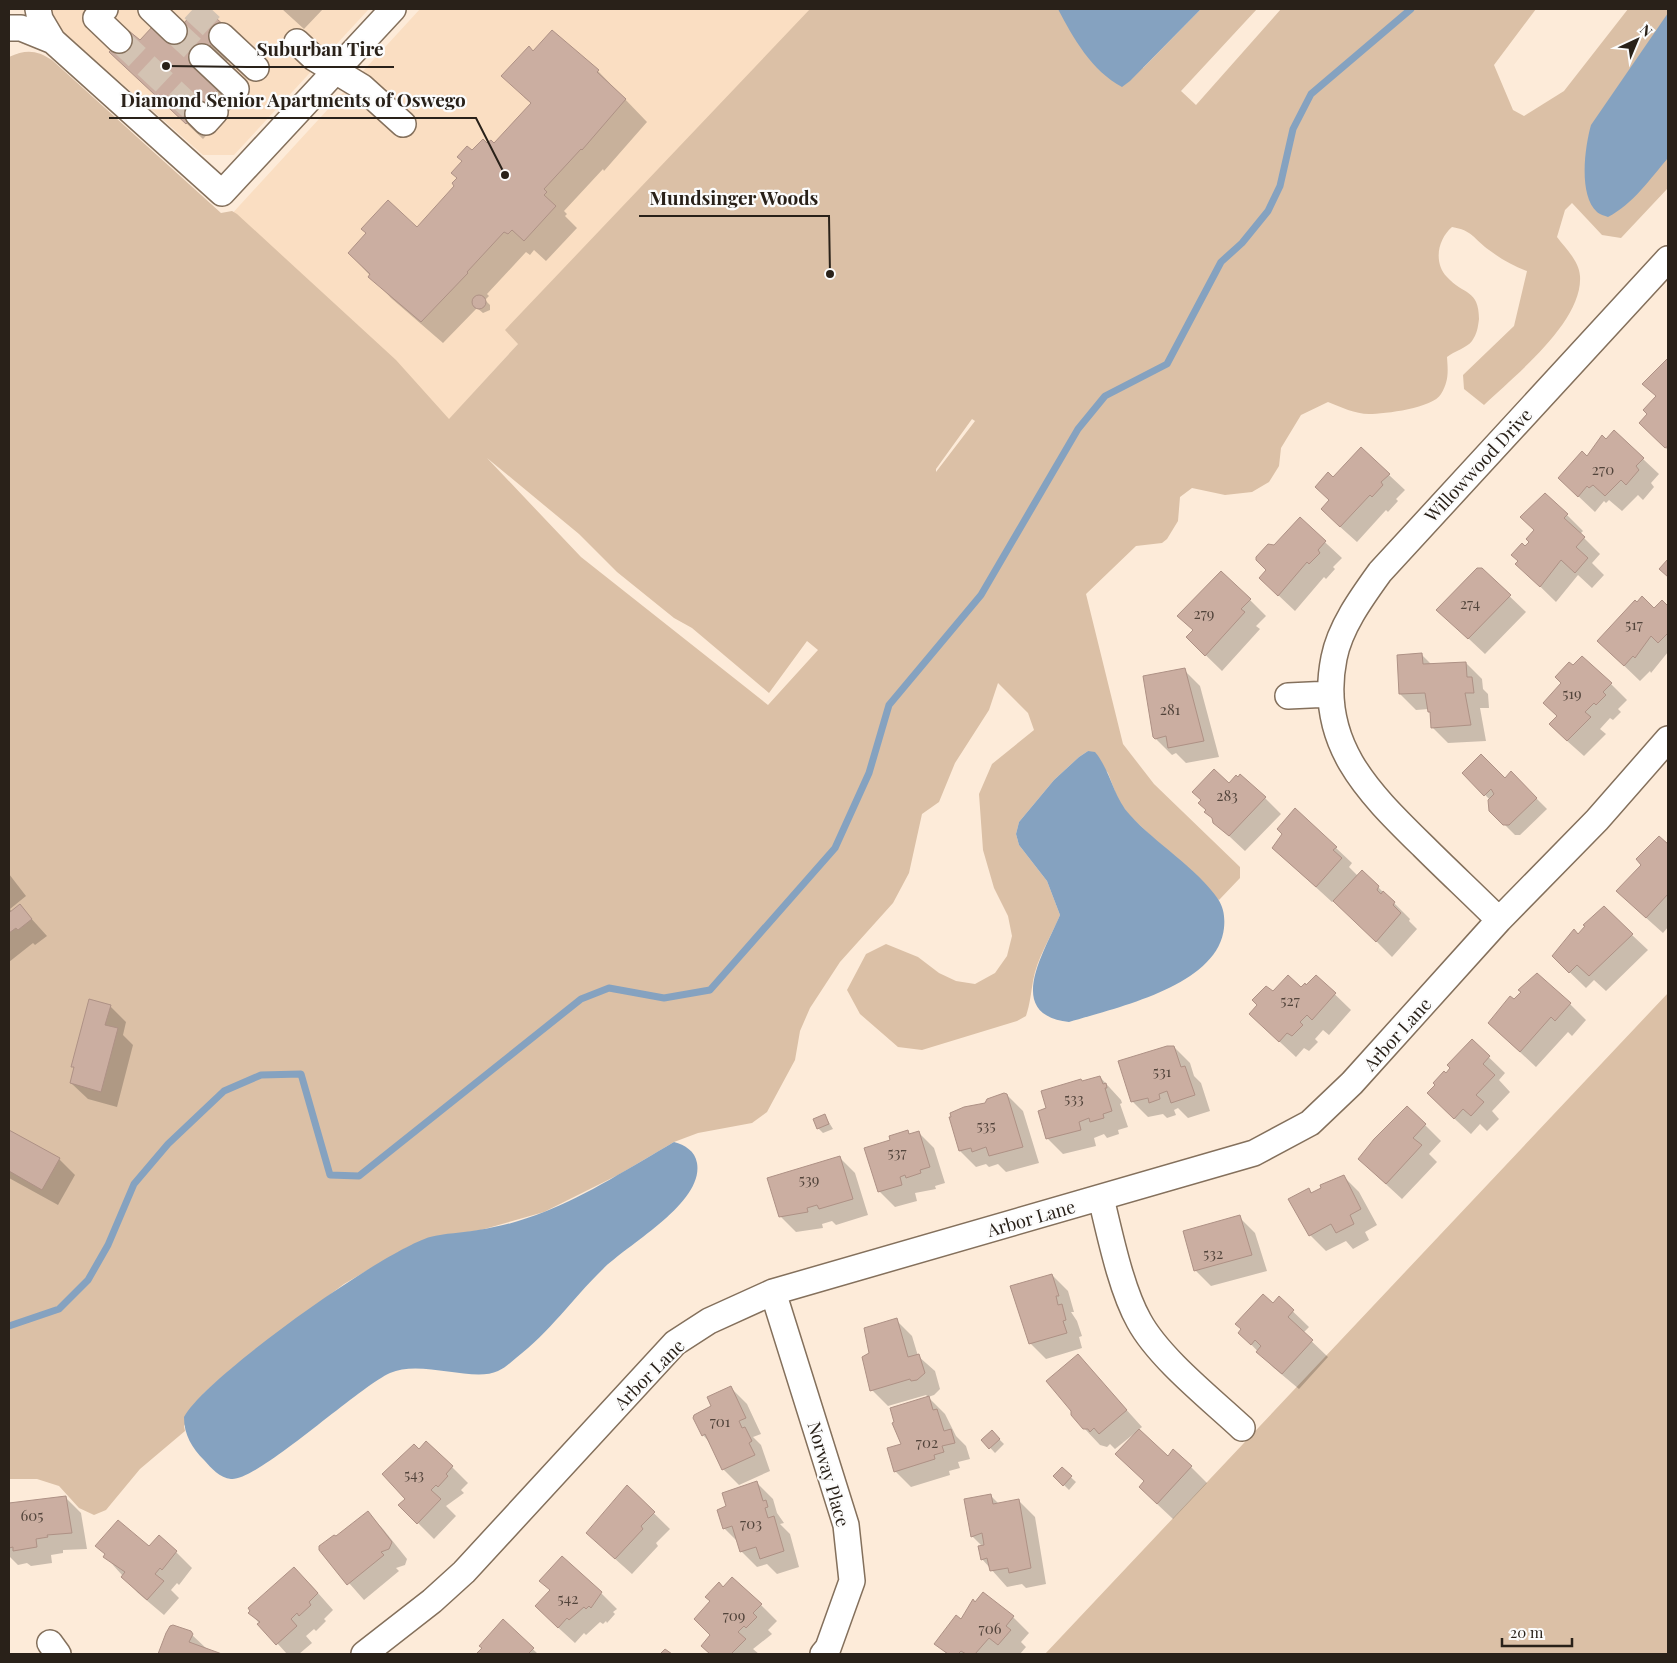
<svg xmlns="http://www.w3.org/2000/svg" width="1677" height="1663" viewBox="0 0 1677 1663" font-family="'Playfair Display',serif">
  <style>
    .built { fill: #fadec2 }
    .green { fill: #dbc0a6; fill-rule: evenodd }
    .water { fill: #85a2c0 }
    .shadow { fill: #0003 }
    .lines { fill: none; stroke-linecap: round; stroke-linejoin: round }
    .stream { stroke: #85a2c0; stroke-width: 7 }
    .building { fill: #cbaea1; stroke: #ae9185 }
    .minor-tunnel { stroke: #d3c3b3; stroke-width: 25; stroke-dasharray: 25 12; stroke-linecap: butt }
    .minor-casing { stroke: #84705c; stroke-width: 28 }
    .minor { stroke: #fff; stroke-width: 25 }
    .labels { text-anchor: middle; dominant-baseline: central; stroke-width: 4.5; stroke-linejoin: round; paint-order: stroke }
    .number-label { font-size: 15px; fill: #52443b }
    .street-label { font-size: 18px; fill: #292119; stroke: #fcfcfc }
    .leader { fill: none; stroke: #292119; stroke-width: 2 }
    .callout-dot { fill: #292119; stroke: #fcfcfc; stroke-width: 2 }
    .callout-label { font-size: 19px; text-anchor: middle; font-weight: bold; fill: #292119; stroke: #fcfcfc; stroke-width: 4.5; stroke-linejoin: round; paint-order: stroke }
  </style>
  <rect width="100%" height="100%" fill="#fdebd9"/>
  <path class="built" d="M37 9H369L234 155H203Z
    M420 9H823L446 423 229 217Z"/>
  <path class="green" d="M810 9H1095L1143 68 1201 9H1257L1181 91 1196 105 1281 9H1536L1494 65 1513 110 1524 116 1564 91 1628 9H1668V188L1621 238 1602 235 1572 203 1565 210 1557 237C1566 249 1579 261 1580 276 1583 322 1514 376 1484 405L1464 389 1463 375 1514 326 1527 271C1513 266 1501 259 1489 250 1474 239 1472 230 1452 227 1438 239 1433 262 1447 277 1463 295 1479 289 1479 319 1478 327 1477 334 1472 341 1467 348 1454 351 1447 357 1448 371 1449 381 1441 394 1433 408 1385 414 1369 414 1355 414 1341 407 1328 402L1301 415 1281 448 1279 466 1269 482 1252 492 1225 495 1192 488 1180 497 1178 521 1167 539 1162 543 1136 546 1086 594 1123 744 1154 784 1240 867V878L1219 900 1130 816 1119 802 1108 773 1088 751 1079 757 1054 780 1019 822 1016 834 1019 845 1047 881 1060 915C1051 937 1037 958 1033 981 1031 993 1030 1004 1026 1016L1017 1021 922 1050 898 1047 860 1014 847 990 866 954 886 944 918 957 939 973 956 981 975 984 995 973 1007 956 1012 936 1008 916 994 888 983 850 979 794 992 764 1034 730 1028 713 998 683 989 710 955 763 939 802 922 814 909 873 893 903 840 962 810 1008 800 1031 795 1060 767 1112 752 1123 698 1133 674 1142 618 1175 544 1212 481 1230 429 1238 404 1249 344 1284 230 1370 204 1393 184 1426 185 1431 140 1469 106 1510 94 1515 79 1508 59 1486 37 1479H9V57C26 49 37 50 52 60L221 213 232 211 237 214 396 360 449 419 518 344 505 330ZM972 419 975 421 936 472V469ZM487 458 579 534 617 572 674 618 692 628 769 693 807 641 818 650 768 705 581 557Z
    M1668 993V1654H1045Z"/>
  <path class="water" d="M1058 9H1201L1130 81 1122 87C1092 71 1073 38 1058 9Z
    M1668 13V158C1650 179 1633 204 1608 217 1605 216 1599 214 1597 212 1578 195 1585 146 1591 125Z
    M1088 751 1095 752C1111 771 1113 797 1130 815 1155 843 1197 868 1218 899 1224 908 1225 918 1224 928 1218 986 1115 1008 1069 1022 1003 1015 1045 951 1060 915L1047 881 1019 845 1016 834 1019 822 1054 780 1079 757Z
    M674 1142C685 1145 695 1151 697 1163 704 1203 628 1244 603 1269 573 1298 550 1332 516 1358 511 1362 505 1368 498 1371 473 1383 421 1359 390 1373 357 1388 257 1482 231 1479 220 1478 211 1468 204 1460 192 1448 184 1435 184 1417 206 1376 383 1251 430 1237 445 1233 462 1233 478 1230 500 1227 524 1220 544 1212 586 1196 634 1165 674 1142Z"/>
  <path class="shadow" d="M198 9H204L242 45 209 81 234 106 203 139 111 52 140 42H168Z
    M282 9H323L304 29Z
    M552 32 598 71 647 122 604 171 603 169 564 211 567 214 565 216 577 228 546 261 534 250 530 255 526 252 487 294 489 296 485 300 490 305V310L483 313 477 308 443 343 391 298 349 253 417 228 456 186 472 152 494 145 532 104 524 97 533 53Z
    M1668 360V450L1656 439 1657 397 1644 384Z
    M1588 458 1643 459 1659 474 1651 483 1654 487 1643 500 1638 495 1622 511 1609 500 1606 503 1604 501 1595 512 1576 494Z
    M1389 475 1405 490 1396 499 1398 501 1388 512 1386 510 1357 542 1338 525 1330 501Z
    M1567 515 1583 531 1580 534 1600 554 1592 563 1604 575 1592 588 1578 575 1556 602 1517 564 1525 548Z
    M1300 519 1342 558 1333 567 1335 569 1326 579 1324 577 1295 611 1277 594 1268 570 1258 560 1271 545 1274 547Z
    M1482 570 1526 612 1485 654 1438 610 1469 576 1471 579Z
    M1250 600 1266 616 1256 626 1260 629 1222 671 1187 637Z
    M1662 602 1668 608V652L1651 673 1650 671 1640 681 1615 657Z
    M1421 654 1432 665 1466 663 1482 679 1483 689 1488 694 1489 708H1480L1486 741 1448 743 1432 727V714L1429 709 1416 710 1400 694Z
    M1184 670 1200 686 1219 757 1186 763 1176 753 1172 755 1156 739Z
    M1563 683 1611 684 1627 700 1618 709 1621 712 1613 720 1610 718 1600 729 1606 734 1584 756 1566 740 1558 716Z
    M1464 773 1505 780 1511 773 1547 809 1520 835H1515L1490 810V800Z
    M1229 785 1265 798 1281 814 1245 851 1214 822 1207 810Z
    M1659 838 1668 846V927L1663 933 1634 907Z
    M1273 848H1336L1352 863 1349 867 1358 876 1378 887 1410 919 1409 921 1417 929 1392 957 1335 900 1332 902Z
    M9 874 26 896 10 909 12 912 20 906 47 936 35 945 33 943 9 962Z
    M1578 935H1632L1648 950 1606 991 1594 980 1586 988 1553 956Z
    M1316 976 1351 1010 1329 1035 1323 1030 1315 1039 1318 1042 1309 1051 1304 1048 1296 1057 1267 1030 1273 993 1306 986Z
    M1514 1000 1570 1004 1586 1020 1572 1036 1568 1032 1536 1067 1489 1023Z
    M110 1006 126 1022 123 1035 133 1045 117 1107 88 1099 71 1083 75 1069 72 1066Z
    M1472 1041 1505 1073 1499 1080 1510 1092 1492 1111 1499 1119 1487 1131 1480 1124 1471 1134 1444 1109 1446 1075Z
    M1174 1047 1190 1063 1194 1076 1201 1083 1210 1111 1188 1118 1178 1108 1174 1110 1176 1115 1167 1118 1163 1114 1148 1117 1132 1101Z
    M1100 1077 1121 1100 1122 1103 1120 1104 1128 1127 1118 1130 1119 1134 1107 1138 1104 1134 1094 1138 1096 1146 1063 1154 1047 1138 1048 1109Z
    M1007 1095 1023 1111 1039 1163 1006 1172 998 1164 989 1167 986 1164 976 1167 960 1151 975 1107Z
    M825 1116 833 1129 823 1133 818 1128Z
    M1425 1125 1441 1141 1429 1154 1437 1162 1402 1199 1376 1175Z
    M9 1131 59 1159 75 1175 58 1205 9 1178Z
    M908 1132 911 1135 918 1132 934 1148 945 1183 935 1186 936 1189 915 1193 917 1201 895 1207 879 1191 891 1141Z
    M839 1157 855 1173 868 1215 836 1225 832 1221 822 1224 823 1228 796 1232 780 1216Z
    M1343 1176 1359 1192 1377 1225 1365 1232 1369 1240 1353 1249 1346 1241 1326 1251 1310 1235 1309 1190 1312 1193Z
    M1239 1217 1255 1233 1267 1271 1211 1286 1195 1270Z
    M1052 1275 1068 1291 1074 1312H1071L1077 1321 1082 1336 1079 1337 1082 1348 1046 1359 1030 1343 1011 1287Z
    M1279 1298 1309 1327 1303 1333 1328 1357 1299 1389 1274 1368 1240 1333Z
    M896 1320 912 1336 918 1356 935 1371 940 1389 934 1395 928 1397 926 1395 888 1406 872 1390 870 1353Z
    M1078 1356 1142 1427 1138 1430 1168 1457 1191 1467 1207 1483 1173 1519 1156 1503 1145 1482 1135 1433 1115 1449 1110 1444 1107 1447 1100 1445 1084 1428Z
    M731 1388 747 1404 761 1434 753 1437 761 1445 770 1471 739 1485 723 1469 710 1443 703 1435Z
    M929 1398 945 1414 956 1436 966 1446 970 1459 958 1462 960 1468 949 1471 950 1475 911 1487 895 1471 903 1445 893 1424Z
    M992 1432 1004 1444 995 1453 983 1440Z
    M427 1442 468 1483 461 1490 464 1493 446 1506 456 1516 434 1539 400 1505 406 1499 419 1450Z
    M1062 1469 1076 1482 1069 1490 1055 1476Z
    M757 1483 773 1499 777 1513 784 1523 780 1524 790 1534 799 1567 777 1574 767 1564 757 1567 741 1551 738 1542 724 1528Z
    M627 1487 670 1529 656 1543 658 1546 632 1574 604 1549Z
    M991 1496 999 1504 1019 1501 1035 1517 1046 1584 1026 1588 1022 1584 1007 1587 982 1559V1546L972 1536Z
    M65 1497 81 1513 87 1549 63 1550V1553L51 1555 52 1563 31 1566 27 1563 18 1565 9 1556V1522L11 1521 9 1504Z
    M368 1513 383 1529 407 1559 405 1565 396 1568 399 1571 364 1600 320 1550Z
    M176 1552 192 1568 179 1585 177 1583 171 1590 179 1598 164 1615 138 1593 105 1556Z
    M310 1584 333 1610 324 1619 326 1621 316 1631 314 1629 306 1636 312 1643 299 1654H287L250 1613Z
    M723 1589 761 1605 777 1621 768 1630 772 1634 753 1649 759 1654H711L703 1646 712 1635Z
    M601 1593 617 1609 613 1612 615 1614 607 1623 606 1621 603 1624 600 1622 586 1635 584 1633 575 1643 552 1622Z
    M1013 1617 1029 1633 1021 1642 1026 1647 1020 1654H947L936 1643 962 1621Z
    M503 1621 538 1654H478Z
    M171 1627 190 1633 208 1650 218 1654H160Z"/>
  <g class="lines">
    <path class="stream" d="M9 1326 59 1309 88 1280 108 1245 134 1184 168 1144 224 1091 261 1075 301 1074 330 1175 359 1176 581 999 609 988 664 998 710 990 835 848 869 773 889 705 981 595 1078 429 1105 396 1167 364 1221 262 1242 243 1268 211 1280 186 1293 129 1311 94 1411 9"/>
  </g>
  <path class="building" d="M197 9H206L227 28 193 64 219 89 186 124 109 52 129 31 140 40 153 26 168 40Z
    M552 30 599 70 597 72 626 99 582 150 581 149 544 189 547 192 544 195 556 206 524 241 512 230 508 234 504 232 467 272 468 273 421 322 368 277 370 274 348 253 366 233 361 229 388 200 417 227 454 186 452 183 457 178 451 173 462 161 457 157 467 146 472 150 483 139 487 143 491 140 494 143 531 103 501 76 529 46 533 51Z
    M472 302a7 7 0 1 1 14 0a7 7 0 1 1-14 0Z
    M1668 358V446L1665 448 1639 423 1647 414 1643 410 1656 396 1642 384Z
    M1614 430 1644 458 1636 466 1639 470 1626 485 1621 480 1605 496 1593 485 1589 488 1587 486 1578 497 1558 478 1582 451 1587 456 1602 435 1606 439Z
    M1361 447 1390 474 1381 482 1383 485 1372 497 1370 495 1340 527 1321 509 1329 500 1315 487 1328 472 1333 477Z
    M1545 493 1568 514 1564 518 1585 537 1576 547 1588 558 1575 573 1561 560 1540 587 1515 564 1518 561 1511 555 1522 543 1525 546 1529 542 1526 539 1534 530 1520 517Z
    M1300 517 1326 541 1318 550 1320 553 1309 564 1307 562 1278 596 1259 578 1266 570 1256 560V557L1268 544 1274 545Z
    M1668 559V577L1659 569Z
    M1477 568H1482L1511 595 1468 639 1436 610Z
    M1221 571 1251 599 1241 609 1245 612 1205 656 1186 637 1193 630 1177 616Z
    M1642 596 1654 608 1662 600 1668 606V633L1658 643 1651 636 1635 658 1633 656 1624 666 1597 641 1635 600 1637 602Z
    M1422 653 1423 664 1466 662 1467 677H1472L1474 693H1465L1471 725 1431 728 1430 712H1428L1425 693 1399 694 1397 655Z
    M1582 656 1612 683 1603 692 1606 695 1596 705 1594 703 1585 712 1591 717 1567 741 1549 724 1557 716 1543 703 1561 683 1555 677 1569 662 1573 665Z
    M1185 668 1204 741 1168 748 1166 736 1155 739 1153 737 1143 676Z
    M1481 754 1505 778 1511 771 1537 798 1509 825H1503L1489 811 1488 800 1494 794 1491 789 1484 796 1462 773Z
    M1214 769 1229 783 1236 775 1238 777 1240 774 1266 797 1229 836 1213 823 1212 818 1204 812 1206 810 1198 803 1201 800 1192 792Z
    M1295 808 1337 847 1333 850 1342 858 1316 887 1272 848 1282 834 1277 829Z
    M1659 836 1668 844V894L1646 918 1616 891 1641 865 1636 859Z
    M1362 870 1379 886 1377 890 1381 894 1383 891 1395 902 1393 905 1401 913 1376 942 1333 901Z
    M20 904 32 919 18 930 16 928 9 933V910L10 912Z
    M1604 906 1633 934 1589 976 1577 965 1569 973 1552 956 1574 929 1578 934 1585 926 1583 925Z
    M1537 973 1571 1003 1555 1021 1551 1017 1520 1052 1488 1023 1510 996 1514 999 1521 992 1518 990Z
    M1288 975 1301 987 1305 983 1306 985 1316 975 1336 993 1312 1020 1307 1015 1300 1022 1303 1025 1292 1036 1287 1033 1279 1042 1249 1014 1257 1005 1252 1000 1266 986 1273 991Z
    M89 999 111 1005 105 1025 118 1028 101 1092 70 1083 74 1067H71Z
    M1472 1039 1490 1056 1483 1064 1495 1075 1476 1095 1484 1102 1471 1116 1463 1109 1454 1119 1427 1093 1435 1085 1433 1083 1444 1071 1446 1073 1450 1068 1447 1065Z
    M1167 1046H1174L1181 1067 1185 1066 1195 1095 1171 1103 1167 1091 1159 1094 1160 1099 1149 1103 1148 1098 1131 1102 1118 1061Z
    M1100 1076 1103 1084 1106 1083 1107 1088H1105L1112 1111 1103 1114 1104 1118 1090 1122 1089 1118 1079 1122 1081 1130 1046 1139 1038 1111 1046 1108 1041 1091 1081 1079 1082 1081Z
    M1004 1093 1007 1094 1023 1147 989 1156 986 1147 972 1152 971 1148 959 1151 949 1117H951L950 1113 964 1107 985 1103 987 1099Z
    M1407 1106 1426 1124 1413 1138 1422 1145 1386 1184 1358 1159 1374 1139Z
    M825 1114 829 1124 817 1129 813 1119Z
    M9 1130 60 1158 42 1190 9 1171Z
    M908 1130 909 1134 919 1131 930 1167 920 1170 921 1173 906 1178 905 1175 900 1177 902 1185 878 1192 864 1148 890 1140 889 1136Z
    M840 1156 853 1199 819 1209 817 1205 807 1208 808 1212 779 1217 767 1178Z
    M1344 1175 1361 1209 1350 1215 1354 1224 1336 1233 1331 1224 1309 1236 1288 1199 1309 1188 1311 1193 1321 1188 1320 1185Z
    M1240 1215 1252 1255 1194 1271 1183 1231Z
    M1052 1274 1059 1296H1056L1058 1305 1062 1304 1066 1320 1063 1321 1067 1333 1029 1344 1010 1286Z
    M1263 1294 1273 1303 1279 1296 1294 1310 1288 1317 1313 1340 1282 1374 1256 1352 1261 1346 1255 1340 1251 1345 1238 1333 1241 1329 1235 1324Z
    M897 1318 908 1357 919 1354 925 1373 917 1380 911 1381 910 1379 870 1391 862 1357 869 1353 864 1328Z
    M1078 1354 1127 1410 1099 1434 1094 1428 1090 1432 1088 1429H1083L1071 1415V1411L1046 1381Z
    M731 1386 746 1418 739 1421 742 1428 745 1427 752 1441 749 1443 755 1455 722 1470 705 1434 702 1436 693 1418 694 1415 711 1406 707 1397Z
    M929 1396 933 1410 937 1409 944 1431 951 1429 955 1443 942 1446 944 1452 934 1455 935 1459 894 1472 887 1448 901 1444 892 1423 894 1422 890 1408Z
    M1139 1429 1168 1456 1173 1449 1192 1466 1157 1504 1139 1487 1144 1481 1115 1454Z
    M992 1430 1000 1439 989 1449 981 1440Z
    M426 1441 453 1466 446 1474 448 1476 438 1487 436 1485 431 1490 441 1499 417 1524 398 1505 405 1499 382 1474 414 1444 419 1449Z
    M1062 1467 1072 1476 1063 1486 1053 1476Z
    M757 1481 763 1501 766 1500 768 1507 765 1508 768 1518 774 1516 784 1551 760 1559 756 1547 740 1552 732 1526 723 1529 717 1510 726 1506 722 1493Z
    M627 1485 655 1512 641 1526 643 1529 615 1559 586 1533Z
    M991 1494 993 1504 1019 1499 1031 1568 1009 1573 1008 1568 990 1571 987 1558 981 1560 978 1546 984 1545 982 1533 971 1537 964 1499Z
    M66 1496 72 1533 47 1535 48 1537 36 1539 37 1547 13 1551V1547L9 1548V1503Z
    M368 1511 392 1542 389 1549 381 1552 384 1555 347 1585 319 1550V1546L334 1535 336 1536Z
    M118 1520 149 1546 159 1535 177 1551 162 1570 160 1568 155 1574 164 1581 147 1600 121 1577 125 1572 103 1557 105 1554 95 1546Z
    M562 1556 602 1592 591 1608 589 1606 586 1609 584 1607 569 1620 567 1618 558 1628 535 1606 550 1590 539 1581Z
    M294 1567 318 1593 309 1602 311 1605 299 1616 297 1613 291 1619 297 1626 276 1645 257 1624 260 1622 248 1613 250 1611 248 1608Z
    M732 1577 762 1604 753 1613 757 1617 746 1628 744 1626 738 1632 746 1639 731 1654H710L701 1646 710 1635 694 1619 710 1601 705 1597 719 1582 723 1587Z
    M983 1592 1014 1616 1006 1626 1011 1630 998 1645 989 1638 975 1654H966L961 1651 958 1654H948L934 1644 956 1615 961 1619 973 1599 975 1602Z
    M503 1619 534 1648 528 1654H476L482 1648 479 1646Z
    M173 1625 191 1631 193 1634 189 1642 222 1654H158L166 1633 170 1626Z
    M665 1649 672 1654H660Z"/>
  <g class="lines">
    <path class="minor-tunnel" d="M193 9 222 36
      M174 31 202 57
      M119 40 198 114"/>
    <g class="minor-casing">
      <path id="minor" d="M38 9 40 19 53 41 222 193 393 9
        M105 9 96 18 119 40
        M151 9 174 31
        M9 28H21L53 41
        M222 36 256 68
        M297 42 314 58 362 87 403 124
        M202 57 236 89
        M198 114 206 122 215 112
        M1288 696 1331 694
        M1499 920C1474 895 1448 871 1423 846 1368 792 1317 743 1334 658 1340 627 1362 597 1380 572L1668 259
        M1101 1198C1110 1235 1121 1289 1139 1321 1159 1358 1211 1399 1242 1428
        M773 1292 846 1525 852 1581 828 1648 823 1654
        M50 1643 58 1654
        M364 1654 432 1601 464 1572 675 1343 709 1321 773 1292 1254 1153 1310 1123 1352 1083 1499 920 1597 820 1668 739"/>
    </g>
    <use href="#minor" class="minor"/>
  </g>
  <g class="labels">
    <g class="number-label">
      <text x="1603" y="469">270</text>
      <text x="1470" y="603">274</text>
      <text x="1204" y="613">279</text>
      <text x="1634" y="624">517</text>
      <text x="1572" y="693">519</text>
      <text x="1170" y="709">281</text>
      <text x="1227" y="795">283</text>
      <text x="1290" y="1000">527</text>
      <text x="1162" y="1071">531</text>
      <text x="1074" y="1098">533</text>
      <text x="986" y="1125">535</text>
      <text x="897" y="1152">537</text>
      <text x="809" y="1179">539</text>
      <text x="1213" y="1253">532</text>
      <text x="720" y="1421">701</text>
      <text x="927" y="1442">702</text>
      <text x="414" y="1474">543</text>
      <text x="32" y="1515">605</text>
      <text x="751" y="1523">703</text>
      <text x="568" y="1598">542</text>
      <text x="734" y="1615">709</text>
      <text x="990" y="1628">706</text>
    </g>
    <g class="street-label">
      <text transform="translate(1478 465) rotate(-47)">Willowwood Drive</text>
      <text transform="translate(1397 1034) rotate(-48)">Arbor Lane</text>
      <text transform="translate(1031 1218) rotate(-16)">Arbor Lane</text>
      <text transform="translate(649 1374) rotate(-45)">Arbor Lane</text>
      <text transform="translate(829 1474) rotate(74)">Norway Place</text>
    </g>
  </g>
  <path class="leader" d="M166 66L247 67H394M505 175L476 118H109M830 274L829 216H639"/>
  <g class="callout-dot">
    <circle cx="166" cy="66" r="5"/>
    <circle cx="505" cy="175" r="5"/>
    <circle cx="830" cy="274" r="5"/>
  </g>
  <g class="callout-label">
    <text x="320" y="56">Suburban Tire</text>
    <text x="293" y="107">Diamond Senior Apartments of Oswego</text>
    <text x="734" y="205">Mundsinger Woods</text>
  </g>
  <rect width="1677" height="1663" fill="none" stroke="#292119" stroke-width="20"/>
  <g transform="translate(1637 40) rotate(44)" stroke="#fcfcfc" stroke-width="4" paint-order="stroke">
  <path d="M0-4L9 19L0 12L-9 19Z" fill="#292119"/>
  <text y="-8" font-size="14" font-weight="bold" text-anchor="middle" fill="#292119">N</text>
  </g>
  <path d="M1502 1638v8h70v-8" fill="none" stroke="#292119" stroke-width="2.5"/>
  <text x="1510" y="1638" font-size="15" fill="#292119" stroke="#fcfcfc" stroke-width="4" paint-order="stroke">20 m</text>
</svg>
